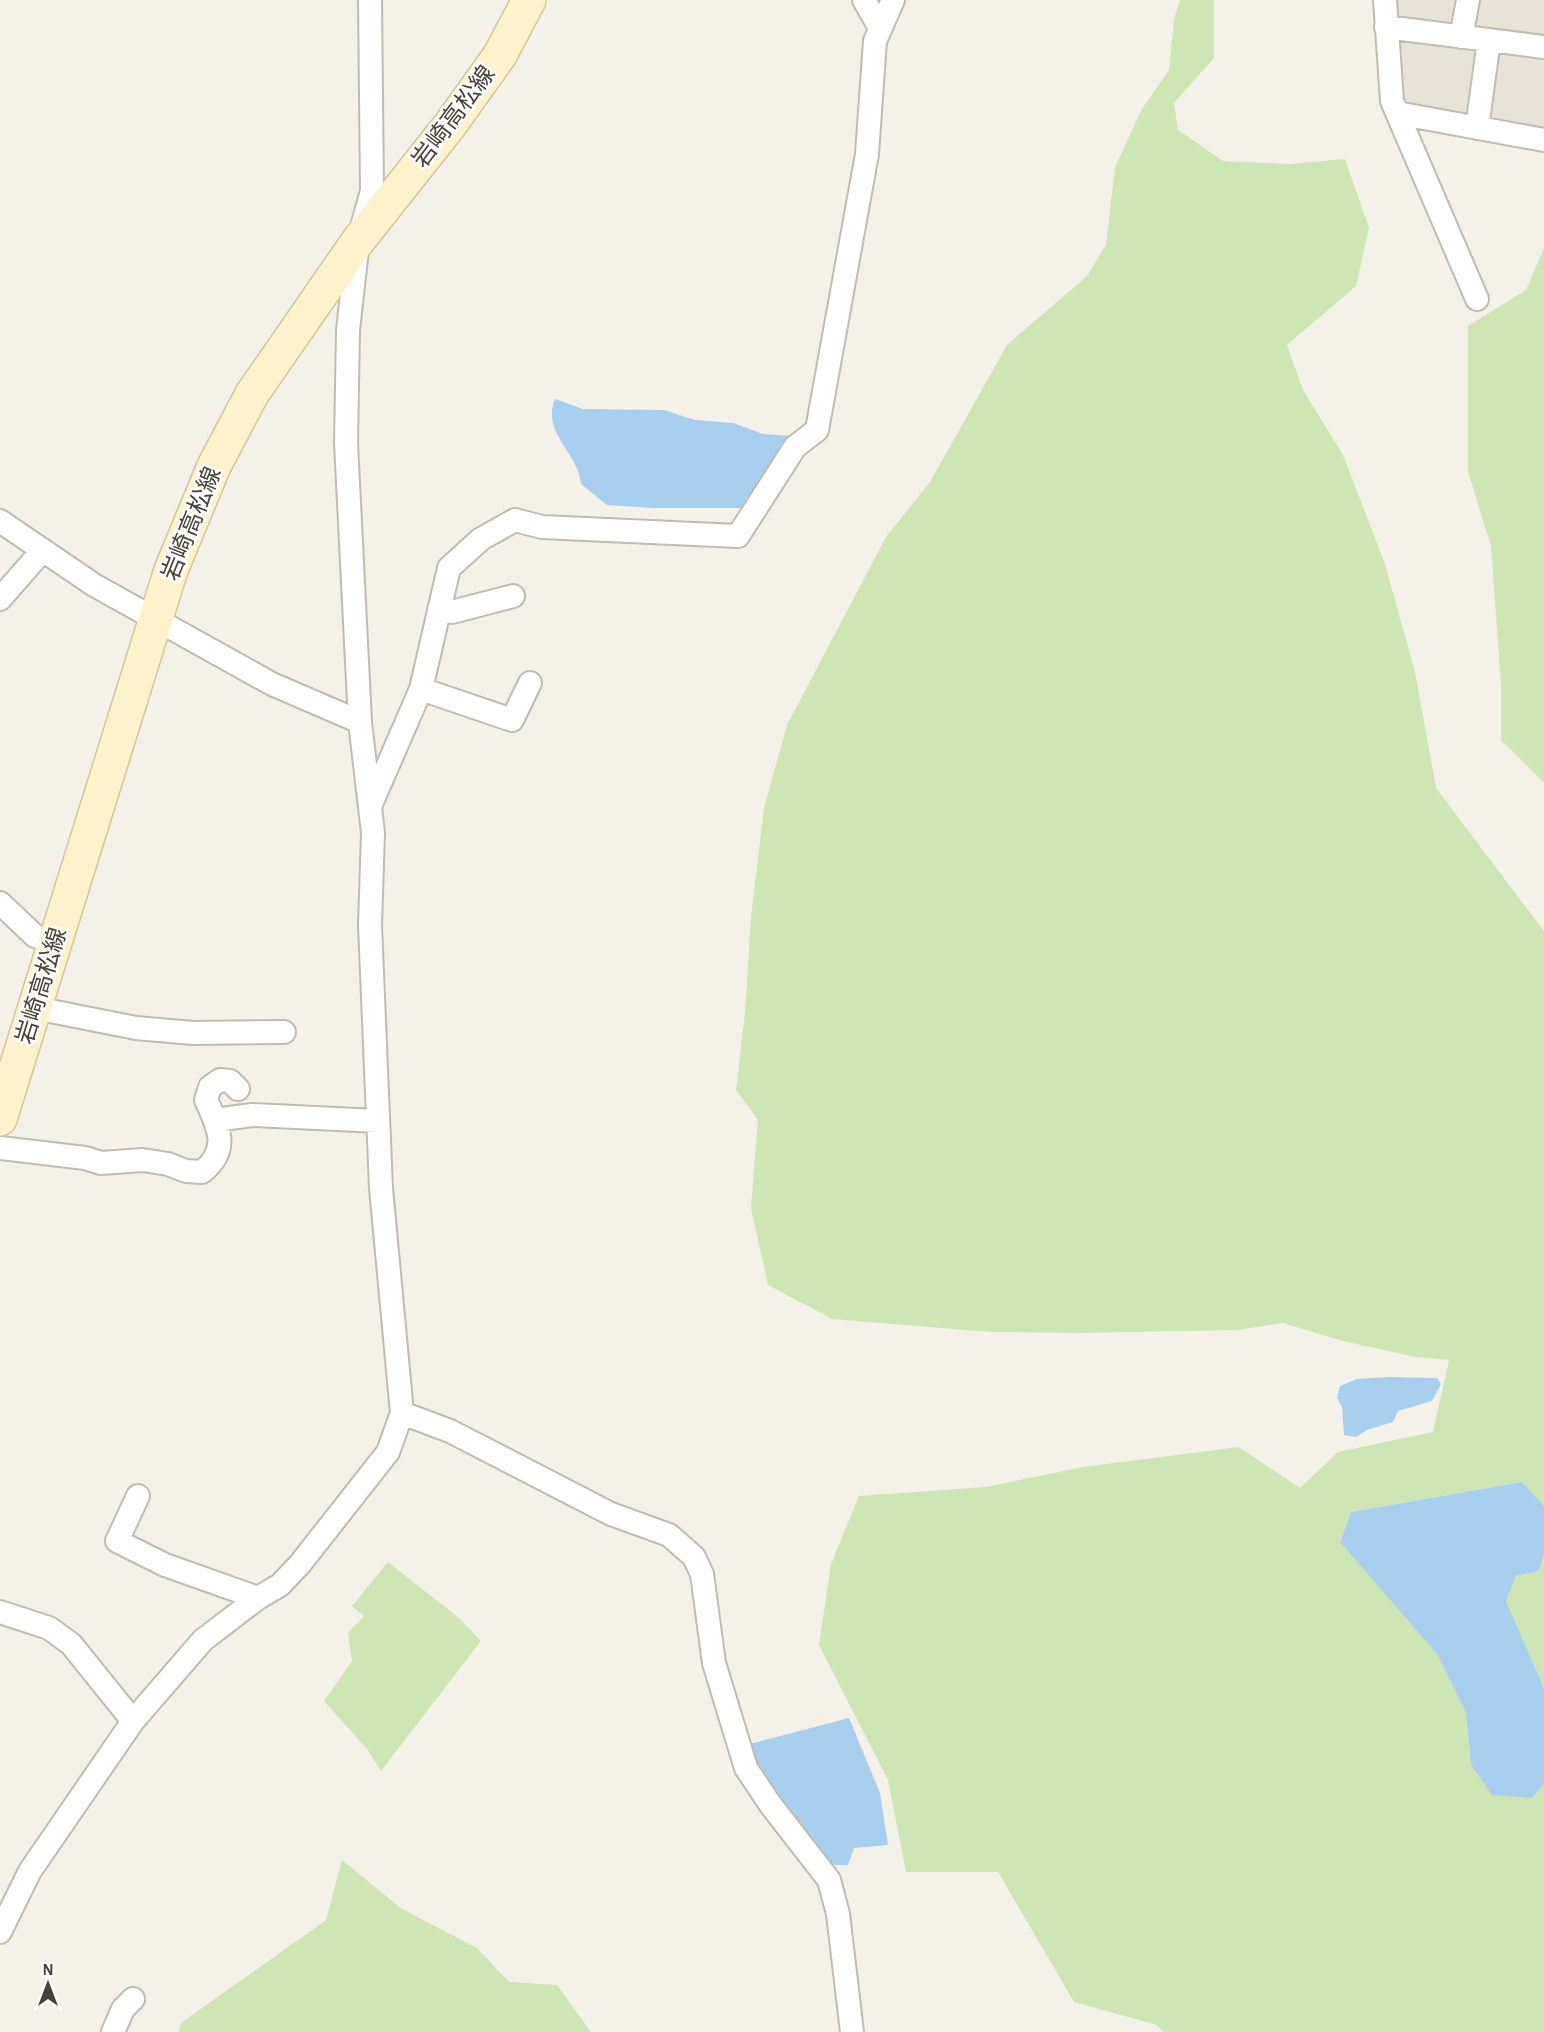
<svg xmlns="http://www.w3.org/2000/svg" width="1544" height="2032" viewBox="0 0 1544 2032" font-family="'Alegreya Sans','Noto Sans JP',sans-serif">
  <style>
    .residential { fill: #e8e3d8 }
    .green { fill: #cee6b4 }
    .water { fill: #a9cfee }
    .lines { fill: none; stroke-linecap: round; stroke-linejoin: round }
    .minor-casing { stroke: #c2bcaf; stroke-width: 26 }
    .secondary-casing { stroke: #d2c69b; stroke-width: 36 }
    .minor { stroke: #fff; stroke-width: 22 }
    .secondary { stroke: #fcf2cb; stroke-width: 33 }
    .labels { text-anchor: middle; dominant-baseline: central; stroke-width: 5; stroke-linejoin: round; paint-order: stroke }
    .street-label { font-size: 24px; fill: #474238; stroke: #fff }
  </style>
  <rect width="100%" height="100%" fill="#f4f1e9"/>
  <path class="residential" d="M1389 0H1461L1454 43 1544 56V138L1397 110Z
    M1474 0H1544V40L1468 31Z"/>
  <path class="green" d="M1180 0H1214V58L1174 103 1178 130 1223 161 1290 164 1345 159 1369 228 1356 286 1287 345 1303 390 1343 455 1385 564 1415 672 1436 788 1544 931V1506L1522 1482 1351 1512 1340 1541 1437 1654 1466 1713 1471 1765 1532 1798 1544 1784V2032H1163L1157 2025 1074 2002 998 1872H906L888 1780 819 1645 831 1564 859 1496 986 1487 1083 1467 1239 1447 1300 1488 1338 1452 1433 1432 1449 1360 1415 1357 1343 1341 1283 1323 1236 1330 1079 1333 991 1332 832 1319 768 1285 751 1208 758 1120 736 1090 745 1013 751 917 764 808 787 725 886 537 930 482 1007 345 1087 276 1106 245 1115 167 1142 109 1169 70 1174 19Z
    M1544 248V783L1501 740V685L1491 546 1468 472V326L1526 290Z
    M1544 1554V1688L1506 1601 1516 1576 1539 1571Z
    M388 1562 459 1618 481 1641 381 1771 367 1749 324 1701 352 1661 348 1633 364 1616 352 1606Z
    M342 1860 402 1909 477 1948 509 1982 557 1985 591 2032H179L181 2023 326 1920Z"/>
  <path class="water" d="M555 399 583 409 664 410 695 420 733 423 763 434 793 436 743 508H653L607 505 581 484C578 452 541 433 555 399Z
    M1388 1377 1437 1378 1441 1384 1432 1401 1398 1411 1393 1422 1367 1430 1356 1437 1344 1435 1342 1407 1337 1398 1340 1386 1357 1379Z
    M1522 1482 1544 1506V1554L1539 1571 1516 1576 1506 1601 1544 1688V1784L1532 1798 1492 1795 1471 1765 1466 1713 1437 1654 1340 1542 1351 1512Z
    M849 1718 880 1793 888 1845 854 1848 848 1865H827L755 1772 746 1745Z"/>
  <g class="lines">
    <g class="minor-casing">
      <path id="minor" d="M864 0 880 28
        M1385 0 1392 101 1477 299
        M1386 27 1544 47
        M1461 37 1468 0
        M1397 113 1544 140
        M1477 128 1489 40
        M0 521 94 585 272 684 360 722
        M0 599 43 550
        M439 610 452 612 513 596
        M421 689 512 720 530 683
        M371 804 421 689 449 568 481 539 515 520 542 527 738 536 795 447 817 430 867 154 875 41 893 0
        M0 903 35 936 56 942
        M35 1008 136 1028 193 1033 284 1032
        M215 1120 252 1115 378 1121
        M0 1148 85 1158 101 1163 143 1160 168 1164 186 1171 202 1172C230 1150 219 1128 206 1100L210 1087 220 1080 230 1081 238 1089
        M402 1413 450 1431 611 1514 669 1535 694 1557 702 1574 714 1663 746 1768 770 1804 829 1880 838 1914 852 2032
        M138 1496 117 1541 165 1565 258 1598
        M0 1612 49 1628 71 1644 133 1721
        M0 1932 30 1871 133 1721 203 1640 258 1598 280 1585 300 1564 388 1452 402 1413 381 1188 370 925 373 833 360 722 346 443 348 330 358 241 372 191 370 0
        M113 2032 123 2009 133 1999"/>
    </g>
    <g class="secondary-casing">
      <path id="secondary" d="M0 1119 171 570 214 466 252 394 358 241 450 125 500 55 529 0"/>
    </g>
    <use href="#minor" class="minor"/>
    <use href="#secondary" class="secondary"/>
  </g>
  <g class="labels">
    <g class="street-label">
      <text transform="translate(454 117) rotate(-53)">岩崎高松線</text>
      <text transform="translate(192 524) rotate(-68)">岩崎高松線</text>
      <text transform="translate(42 986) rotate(-73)">岩崎高松線</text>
    </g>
  </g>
  <g transform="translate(48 1984)" stroke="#ffffff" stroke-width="4.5" paint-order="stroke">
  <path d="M0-4.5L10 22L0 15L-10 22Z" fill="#474238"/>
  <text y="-9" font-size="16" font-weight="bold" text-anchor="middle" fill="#474238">N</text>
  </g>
</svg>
